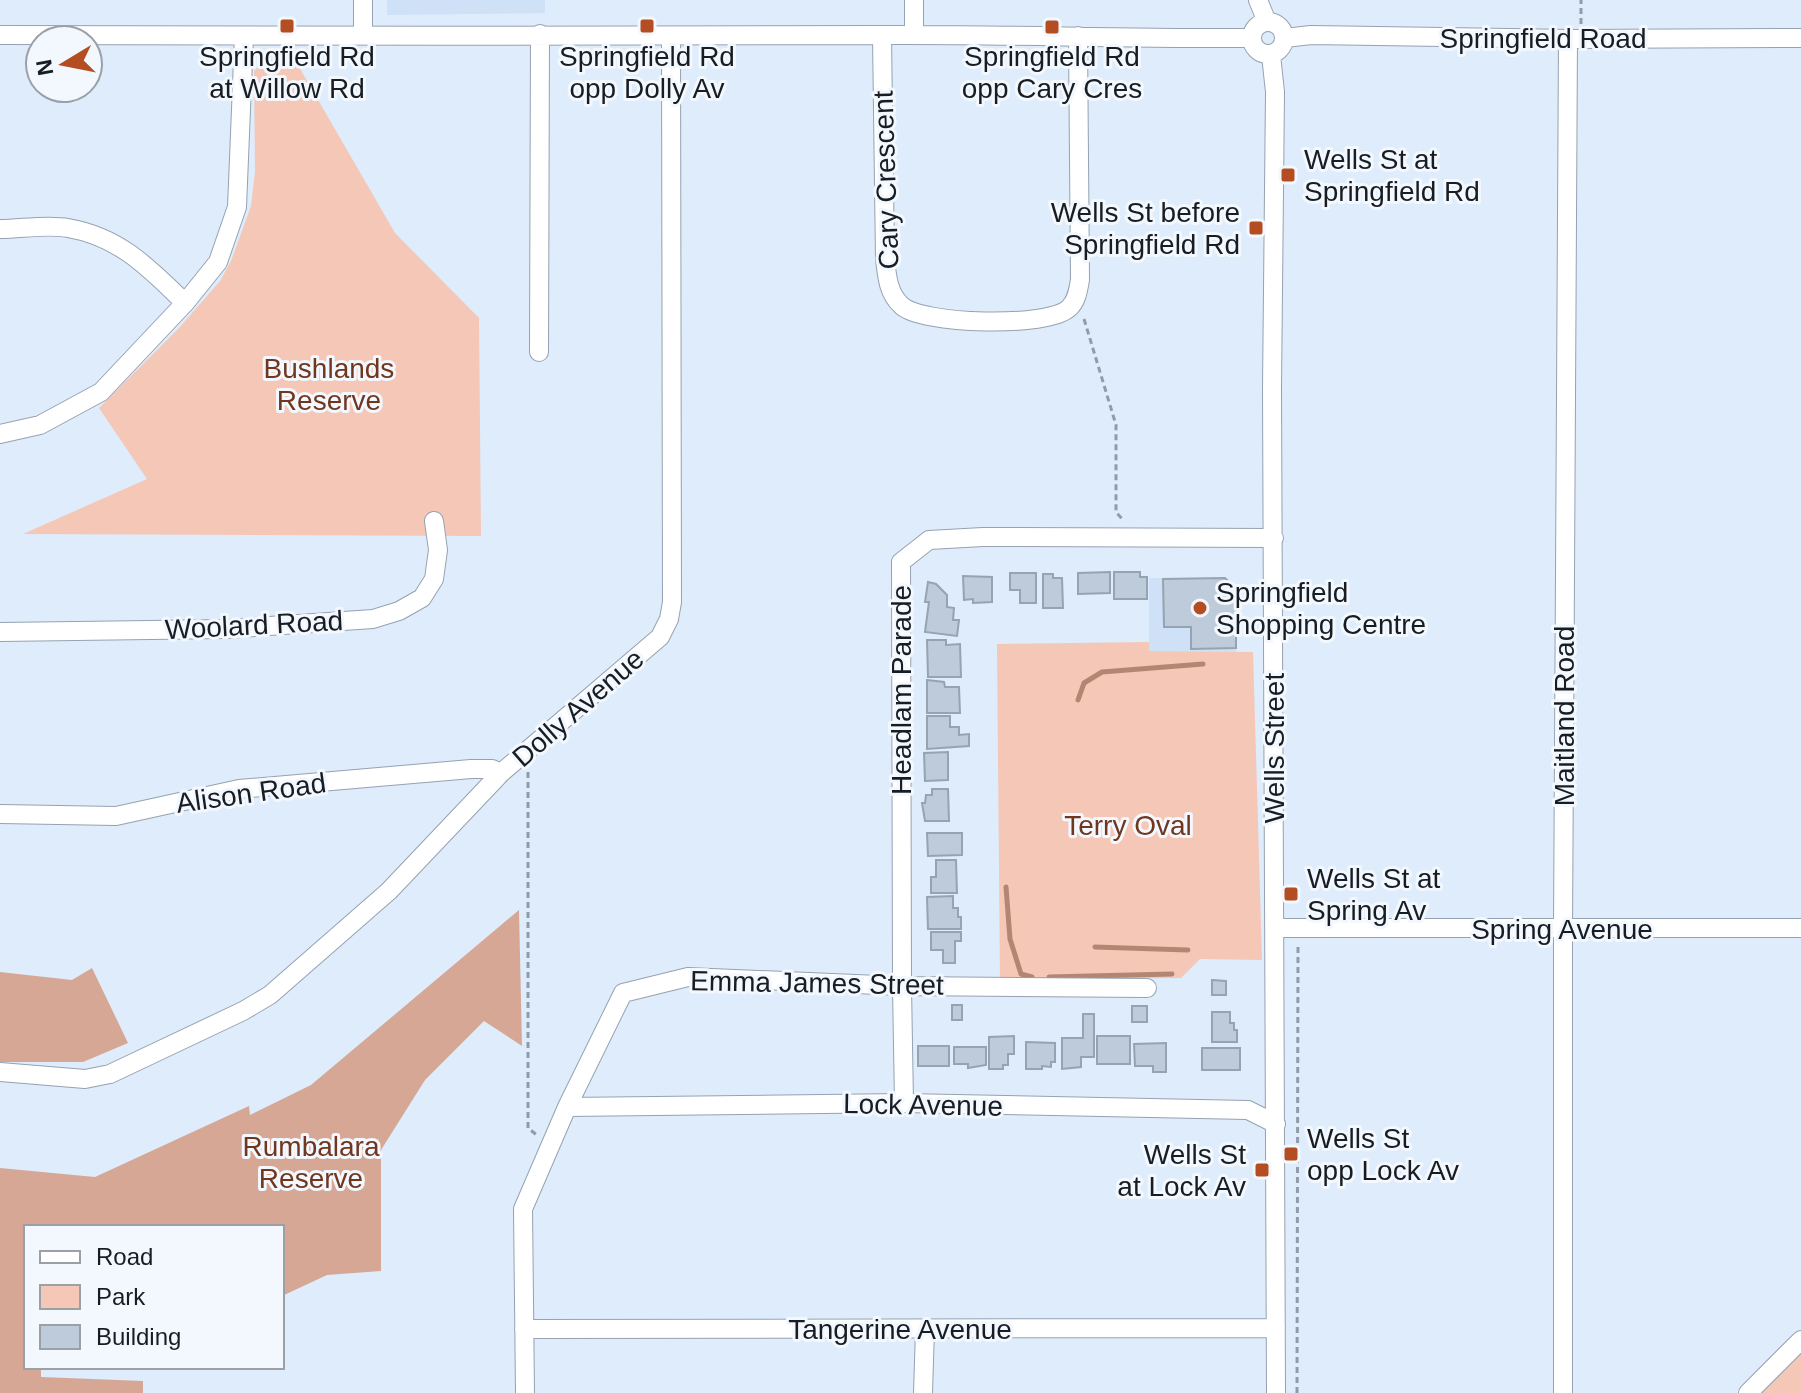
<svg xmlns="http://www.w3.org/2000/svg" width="1801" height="1393" viewBox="0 0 1801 1393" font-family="Arial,sans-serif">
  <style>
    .built { fill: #cee1f6 }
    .green { fill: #f4c7b7 }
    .forest { fill: #d6a795 }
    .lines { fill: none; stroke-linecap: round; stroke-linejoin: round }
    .stream { stroke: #b38674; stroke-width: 5 }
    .building { fill: #becbdb; stroke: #96a3b1; stroke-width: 2 }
    .minor-casing { stroke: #95a2b1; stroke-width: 20 }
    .path { stroke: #929ca8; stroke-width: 3; stroke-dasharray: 6 4; stroke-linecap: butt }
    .minor { stroke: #fff; stroke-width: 18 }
    .poi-dot { fill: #b44e22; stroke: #f2f8fe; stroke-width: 3 }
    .labels { text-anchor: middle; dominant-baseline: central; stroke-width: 6; stroke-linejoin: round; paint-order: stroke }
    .street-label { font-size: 28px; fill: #181d23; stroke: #f2f8fe }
    .poi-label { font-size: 28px; fill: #181d23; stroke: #f2f8fe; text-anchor: start }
    .park-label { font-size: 28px; fill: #71361e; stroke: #f2f8fe }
  </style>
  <rect width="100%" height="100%" fill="#deecfb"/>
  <path class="built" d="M387 0H545V13L387 15Z
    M1149 578H1225L1236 589V652L1149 651Z"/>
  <path class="green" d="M264 60H295L395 233 479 318 481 536 23 534 147 479 99 408 179 328 220 281 231 261 251 206 255 172 254 71Z
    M1149 642V651L1253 652 1262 960 1200 959 1181 978 1000 979 997 644Z
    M1801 1347V1393H1761Z"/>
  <path class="forest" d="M519 910 522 1046 484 1021 425 1080 381 1150V1271L327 1275 282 1296V1227H26V1367H41V1377L143 1381V1393H0V1168L95 1177 249 1106 250 1115 311 1085Z
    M92 968 128 1043 83 1062H0V972L72 980Z"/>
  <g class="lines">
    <path class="stream" d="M1078 700 1084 683 1102 672 1203 664
      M1006 887 1010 939 1021 974 1032 977
      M1095 947 1188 950
      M1049 977 1172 974"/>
  </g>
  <path class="building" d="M1110 572V593L1078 594V573Z
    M1114 572H1140V577H1147V599H1114Z
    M1010 573H1036V603H1020V590H1010Z
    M1043 574H1053V578H1062L1063 608H1043Z
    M963 576 992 577V602L973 603V599L964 600Z
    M1225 578 1236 589V648L1191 649V627H1164L1163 579Z
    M928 582 936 584 947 595V607L954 608 953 620H959L957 636 925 632 929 602H925Z
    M927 640H946V645L960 644 961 677H928Z
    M927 680 944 682 945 687H959L960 713H927Z
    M927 716H950V727H959V735L969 734V746L927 749Z
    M948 752V780L925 781 924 753Z
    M932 789H948L949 821H925L922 803H925L926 795H932Z
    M927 833H962V855L928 856Z
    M936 860H956L957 893H931V877H936Z
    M953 896V908H958V917H961V929H928L927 897Z
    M931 932H961V941H955V963H943V950H931Z
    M1212 980 1226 981V995H1212Z
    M952 1005H962V1020H952Z
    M1132 1006H1147V1022H1132Z
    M1212 1012H1230V1023H1234V1030H1237V1042H1212Z
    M1083 1014H1094V1057H1081V1067L1062 1069V1038H1083Z
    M1014 1036V1054H1008V1065H1003V1069H989V1037Z
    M1097 1036H1130V1064H1097Z
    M1026 1042 1055 1043V1062H1051V1067L1042 1066V1069H1026Z
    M1166 1043V1072H1153V1066H1135L1134 1044Z
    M918 1046H949V1066H918Z
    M954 1047H986V1065L968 1068V1064H954Z
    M1202 1048H1240V1070H1202Z"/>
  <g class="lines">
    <g class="minor-casing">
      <path id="minor" d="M914 0V35
        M1258 0 1267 22
        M1252 38a16 16 0 1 1 32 0a16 16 0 1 1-32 0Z
        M363 34V0
        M0 35C294 36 587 36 881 35 1004 34 1128 39 1252 38
        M882 35 885 259C887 276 888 293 901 305 920 325 1049 328 1069 308 1077 301 1078 290 1080 280L1078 36
        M1285 38 1311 35 1568 39 1801 38
        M1271 55 1275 92 1272 388 1276 1393
        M0 229C21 229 47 224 68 228 120 237 149 268 185 303
        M539 352 540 34
        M0 434 40 425 101 392 185 303 218 262 237 207 244 36
        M0 632 226 629 373 619 399 611 422 598 434 579 438 550 434 521
        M0 814 116 816 239 789 471 769H492L501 773
        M1275 928H1801
        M0 1072 85 1079 110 1074 243 1011 270 995 389 891 501 773 660 637 669 619 672 602 671 37
        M904 1103 902 986 901 562 929 540 983 537 1274 538
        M567 1107 904 1103 1248 1110 1276 1124
        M524 1329 1276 1328
        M525 1393 523 1209 567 1107 623 993 688 977 902 986 1147 988
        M923 1393 925 1329
        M1563 1393V929L1568 39
        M1748 1393 1801 1340"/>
    </g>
    <path class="path" d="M1581 24V0
      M1084 319 1116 425V512L1123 520
      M528 772V1128L538 1136
      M1297 1393 1298 945"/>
    <use href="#minor" class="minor"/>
  </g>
  <g class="poi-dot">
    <rect x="279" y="18" width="16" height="16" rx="4"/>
    <rect x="639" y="18" width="16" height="16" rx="4"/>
    <rect x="1044" y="19" width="16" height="16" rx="4"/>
    <rect x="1280" y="167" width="16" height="16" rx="4"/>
    <rect x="1248" y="220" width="16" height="16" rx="4"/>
    <circle cx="1200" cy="608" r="8"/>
    <rect x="1283" y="886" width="16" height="16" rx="4"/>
    <rect x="1283" y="1146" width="16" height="16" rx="4"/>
    <rect x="1254" y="1162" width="16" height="16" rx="4"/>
  </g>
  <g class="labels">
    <g class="street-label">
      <text x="1543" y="38">Springfield Road</text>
      <text transform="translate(886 180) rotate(-92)">Cary Crescent</text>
      <text transform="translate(254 625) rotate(-3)">Woolard Road</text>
      <text transform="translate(901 690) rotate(-90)">Headlam Parade</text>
      <text transform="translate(578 708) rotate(-41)">Dolly Avenue</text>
      <text transform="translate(1564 716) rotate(-90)">Maitland Road</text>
      <text transform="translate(1274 748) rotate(-90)">Wells Street</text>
      <text transform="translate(251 793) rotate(-8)">Alison Road</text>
      <text x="1562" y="929">Spring Avenue</text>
      <text transform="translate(817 983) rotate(1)">Emma James Street</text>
      <text transform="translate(923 1105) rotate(1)">Lock Avenue</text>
      <text x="900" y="1329">Tangerine Avenue</text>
    </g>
    <g class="poi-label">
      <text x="287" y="56" text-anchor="middle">Springfield Rd<tspan x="287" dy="32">at Willow Rd</tspan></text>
      <text x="647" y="56" text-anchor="middle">Springfield Rd<tspan x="647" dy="32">opp Dolly Av</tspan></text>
      <text x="1052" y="56" text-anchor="middle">Springfield Rd<tspan x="1052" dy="32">opp Cary Cres</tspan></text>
      <text x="1304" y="159">Wells St at<tspan x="1304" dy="32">Springfield Rd</tspan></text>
      <text x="1240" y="212" text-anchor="end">Wells St before<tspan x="1240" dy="32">Springfield Rd</tspan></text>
      <text x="1216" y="592">Springfield<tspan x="1216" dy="32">Shopping Centre</tspan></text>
      <text x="1307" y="878">Wells St at<tspan x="1307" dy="32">Spring Av</tspan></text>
      <text x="1307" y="1138">Wells St<tspan x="1307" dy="32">opp Lock Av</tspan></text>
      <text x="1246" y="1154" text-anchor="end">Wells St<tspan x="1246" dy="32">at Lock Av</tspan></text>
    </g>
    <g class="park-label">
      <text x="329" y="368">Bushlands<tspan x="329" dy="32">Reserve</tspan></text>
      <text x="1128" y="825">Terry Oval</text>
      <text x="311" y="1146">Rumbalara<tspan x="311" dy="32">Reserve</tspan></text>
    </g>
  </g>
  <rect x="24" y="1225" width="260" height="144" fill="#f2f8fe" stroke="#9ba0a6" stroke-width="2"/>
  <rect x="40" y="1251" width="40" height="12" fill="#ffffff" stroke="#9ba0a6" stroke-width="2"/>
  <text x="96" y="1265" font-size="24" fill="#181d23">Road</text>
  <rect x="40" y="1285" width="40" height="24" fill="#f4c7b7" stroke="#9ba0a6" stroke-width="2"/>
  <text x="96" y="1305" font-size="24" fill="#181d23">Park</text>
  <rect x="40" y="1325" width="40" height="24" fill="#becbdb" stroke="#9ba0a6" stroke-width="2"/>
  <text x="96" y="1345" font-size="24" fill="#181d23">Building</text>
  <g transform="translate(64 64) rotate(260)"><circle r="38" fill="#f2f8fe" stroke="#9ba0a6" stroke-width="2"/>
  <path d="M0-6L14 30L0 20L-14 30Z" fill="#b44e22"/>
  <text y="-12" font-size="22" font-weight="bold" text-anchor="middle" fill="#181d23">N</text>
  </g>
</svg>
